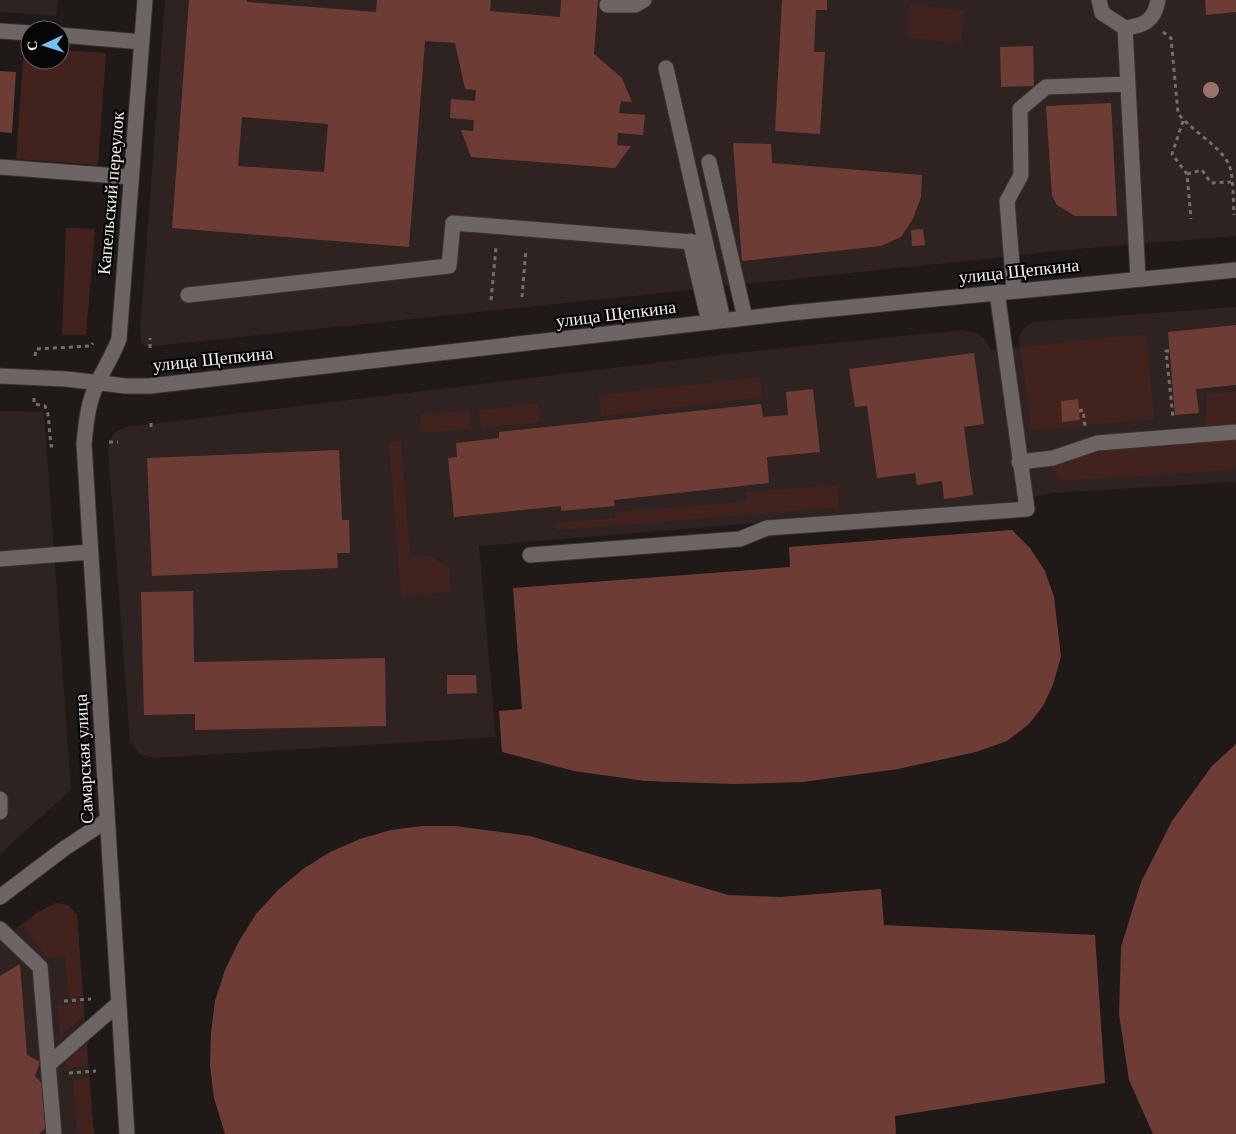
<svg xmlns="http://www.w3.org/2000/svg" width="1236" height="1134" viewBox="0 0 1236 1134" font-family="Georgia,serif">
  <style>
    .built { fill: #2f2321 }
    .green { fill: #42221d; fill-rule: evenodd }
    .building { fill: #6d3d35; fill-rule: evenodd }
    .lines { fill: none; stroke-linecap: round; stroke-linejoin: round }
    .minor-casing { stroke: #383433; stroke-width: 17 }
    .path { stroke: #736d6c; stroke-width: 3; stroke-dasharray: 4 4; stroke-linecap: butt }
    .minor { stroke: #6d6564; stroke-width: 15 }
    .tree { fill: #99726b }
    .labels { text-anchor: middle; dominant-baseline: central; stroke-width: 4.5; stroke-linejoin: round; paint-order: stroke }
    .street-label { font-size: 18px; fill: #f4f0ef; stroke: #070505 }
  </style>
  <rect width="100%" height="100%" fill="#1f1918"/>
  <path class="built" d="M0 0H58L56 16 0 12Z
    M165 0H1236V236L1098 247 145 347 141 342 140 330Z
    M1236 307V482L1052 493 1009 502 479 546 496 737 155 758 139 754 130 741 108 451 109 442 114 433 126 427 736 353 962 330 977 333 984 338 991 350 1019 347 1020 334 1026 326 1033 322Z
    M0 411 44 412 71 790 0 854Z
    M56 903 68 905 77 915 94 1134H0V941L38 912Z"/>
  <path class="green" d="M910 4 964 11 961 43 906 37Z
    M24 47 30 48V60H60V50L106 53 98 165 16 159Z
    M66 228 95 229 86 335H62Z
    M1146 334 1154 419 1032 430 1020 347ZM1078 399 1080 420 1062 422 1061 401Z
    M760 377 762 397 601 416 599 395Z
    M1236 392V466L1230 470 1061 481 1051 468 1061 456 1095 454 1108 444 1135 433 1153 431 1164 442 1175 429 1205 431 1207 393Z
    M538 404 540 422 481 428 479 410Z
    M469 411 471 429 421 433 420 415Z
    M401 441 410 558 430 556 449 568 451 592 401 596 389 442Z
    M837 485 839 507 557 530V523L615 518V512L747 502V492Z
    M56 903 68 905 77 915 83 997 69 998 65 957 47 958 23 925 38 912Z
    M83 1003 84 1015 60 1037 58 1005Z
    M87 1044 88 1066 66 1068V1062Z
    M89 1078 94 1134H77L73 1080Z"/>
  <path class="building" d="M189 0H247V2L376 12 377 0H491L490 11 560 17 561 0H598L594 54 622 78 632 102 621 101 619 113 645 115 643 135 618 133 617 145 631 146 615 168 471 157 461 130 473 131 474 120 450 118 451 99 475 101 476 90 465 89 455 43 425 41 409 247 172 228ZM242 117 328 124 324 172 238 166Z
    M782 0H827V10H816L814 52H825L820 134 775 131Z
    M1205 0H1236V12L1206 15Z
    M1033 46 1034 86 1001 87 1000 47Z
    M0 71 16 72 12 133 0 132Z
    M1111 103 1117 216H1075L1057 205 1052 196 1046 106Z
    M733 143 771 144 772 163 922 175 921 197 913 219 901 237 881 246 742 261Z
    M923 229 925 245 912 246 911 230Z
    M1236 325V385L1196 389 1199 413 1175 415 1168 332Z
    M974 353 984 424 964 427 973 495 944 499 942 481 917 485 915 473 877 478 867 406 855 407 849 369Z
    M813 389 820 452 767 457 769 483 614 500 615 506 561 511V506L454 517 448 458 457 457 456 443 499 438V432L761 404 763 417 788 415 786 392Z
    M1078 399 1080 420 1062 422 1061 401Z
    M339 450 342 520H349L350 553H337L338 568 152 576 147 458Z
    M1012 530 1030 548 1045 571 1054 597 1061 656 1053 685 1043 706 1029 724 1007 741 976 752 898 769 803 782 734 784 645 781 574 771 502 752 499 711 522 709 513 588 790 567 789 547Z
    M193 591 194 662 385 658 386 726 195 730V714L144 715 141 592Z
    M447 675H476L477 693 447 694Z
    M1236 744V1134H1153L1129 1080 1119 1014 1121 947 1141 882 1172 821 1212 766Z
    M422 826H455L530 836 728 895 780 897 881 889 884 925 1095 935 1105 1083 895 1116 896 1134H225L214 1098 210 1066 211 1033 215 1001 225 970 239 941 256 914 278 890 303 869 330 852 360 839 391 830Z
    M20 964 27 1055 40 1062 35 1076 45 1087 48 1126 39 1134H0V976Z"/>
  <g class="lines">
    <g class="minor-casing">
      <path id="minor" d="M1099 0 1102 13 1125 28 1138 278
        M607 5H635L644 0
        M1125 28C1144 26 1155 20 1158 0
        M0 31 30 33
        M60 35 142 42
        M666 68 723 320
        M709 162 745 318
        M0 167 131 177
        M690 241 709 322
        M1014 290 1007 201 1021 175 1020 109 1046 87 1128 84
        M188 295 449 266 453 223 705 243
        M0 376 66 379 126 386H150L790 313 1236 270
        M1019 462 1053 458 1097 443 1236 432
        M530 555 740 539 767 528 1027 509 997 292
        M0 559 90 552
        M0 799V812
        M0 897 65 848 106 821
        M0 929 40 967 54 1134
        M49 1064 118 1004
        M127 1134 84 444C86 423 88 401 98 382 105 367 113 355 119 339L145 0"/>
    </g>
    <path class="path" d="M1163 32 1171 38 1178 113C1191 131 1221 146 1229 165 1234 176 1233 202 1234 215
      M1183 121 1172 154 1187 174 1191 219
      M1187 174 1202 170 1211 183 1231 182
      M522 297 526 249
      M491 300 496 247
      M150 348V338
      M1169 351H1166L1173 417
      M35 356 36 349 91 346 93 343
      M34 398V404L45 406 48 414 51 446H55
      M1079 411 1083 410 1085 426
      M151 423V431
      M109 442H118
      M64 1001 91 999
      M69 1073 96 1071"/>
    <use href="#minor" class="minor"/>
  </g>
  <circle class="tree" cx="1211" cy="90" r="8"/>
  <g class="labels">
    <g class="street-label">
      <text transform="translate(111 193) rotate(-85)">Капельский переулок</text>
      <text transform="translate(1019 271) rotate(-6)">улица Щепкина</text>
      <text transform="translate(616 314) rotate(-7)">улица Щепкина</text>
      <text transform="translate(213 359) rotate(-6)">улица Щепкина</text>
      <text transform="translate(84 759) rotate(-93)">Самарская улица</text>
    </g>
  </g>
  <g transform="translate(45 45) rotate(266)"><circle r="24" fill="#070505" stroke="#666363"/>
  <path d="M0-4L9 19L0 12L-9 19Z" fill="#73c1f5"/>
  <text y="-8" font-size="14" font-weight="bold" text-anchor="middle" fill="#f4f0ef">С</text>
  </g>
</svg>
